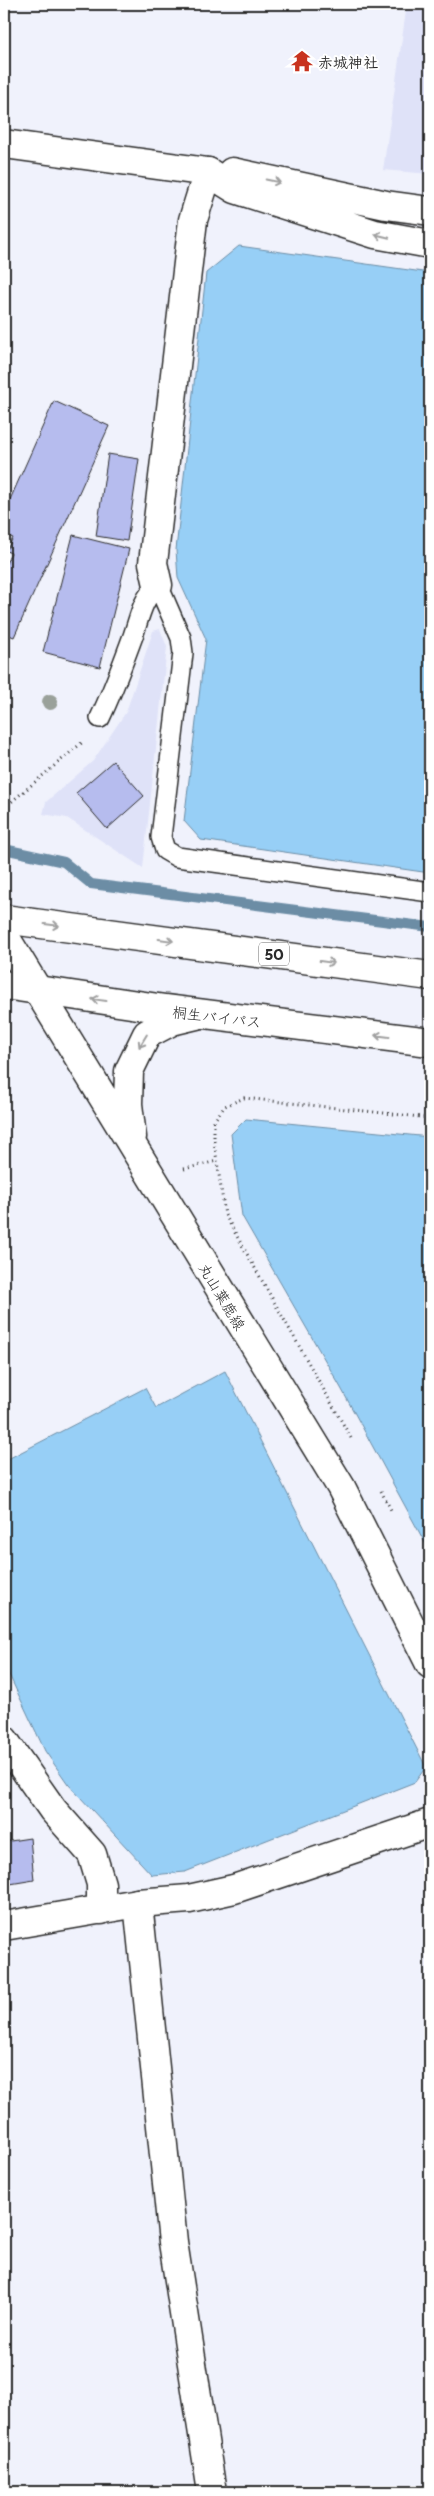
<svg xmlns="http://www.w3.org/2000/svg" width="434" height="2496" viewBox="0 0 434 2496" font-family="'Playpen Sans','Klee One',sans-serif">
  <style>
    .built { fill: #dfe2f8 }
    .water { fill: #97cff6; stroke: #6c8da5 }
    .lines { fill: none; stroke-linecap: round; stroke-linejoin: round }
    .stream { stroke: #6c8da5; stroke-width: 10 }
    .building { fill: #b6bcee; stroke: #2b2b2b }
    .service-casing { stroke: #2b2b2b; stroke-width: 22 }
    .minor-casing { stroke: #2b2b2b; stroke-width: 31 }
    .tertiary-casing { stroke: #2b2b2b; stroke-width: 31 }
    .secondary-casing { stroke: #2b2b2b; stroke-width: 31 }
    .trunk-casing { stroke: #2b2b2b; stroke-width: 31 }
    .path { stroke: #2b2b2b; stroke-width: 3; stroke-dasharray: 1 4; stroke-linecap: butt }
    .service { stroke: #fff; stroke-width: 19 }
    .minor { stroke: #fff; stroke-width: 28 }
    .tertiary { stroke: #fff; stroke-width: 28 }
    .secondary { stroke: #fff; stroke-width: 28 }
    .trunk { stroke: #fff; stroke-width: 28 }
    .tree { fill: #9aa19a }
    .oneway { stroke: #a0a0a0 }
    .labels { text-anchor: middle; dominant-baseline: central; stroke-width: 4; stroke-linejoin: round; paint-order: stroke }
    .shield { fill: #fff; stroke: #6b6b6b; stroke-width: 1 }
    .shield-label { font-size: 14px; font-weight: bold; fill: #2b2b2b }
    .poi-label { font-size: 15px; font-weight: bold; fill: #2b2b2b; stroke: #fff; text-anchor: start }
    .street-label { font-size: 15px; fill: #2b2b2b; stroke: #fff }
  </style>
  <rect width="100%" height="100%" fill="#f0f2fc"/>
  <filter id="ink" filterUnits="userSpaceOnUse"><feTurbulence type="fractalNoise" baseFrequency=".02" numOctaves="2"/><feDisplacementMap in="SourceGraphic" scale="10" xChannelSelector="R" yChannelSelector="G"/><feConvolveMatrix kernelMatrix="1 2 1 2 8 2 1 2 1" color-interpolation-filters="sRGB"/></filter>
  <g filter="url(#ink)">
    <path class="built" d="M407 4H430V174L383 170Z
      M160 629 167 647 143 868 67 818 43 814 46 802 93 761 126 712 153 631Z"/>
    <path class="water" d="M239 246 430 273V873L201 840 184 821 206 639 178 578 176 550 206 273Z
      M246 1119 430 1137V1552L341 1388 242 1216 231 1134Z
      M225 1371 426 1767 415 1782 185 1872 152 1875 68 1784 45 1751 4 1664V1461L145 1388 156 1408Z"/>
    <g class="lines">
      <path class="stream" d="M4 849 64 862 91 884 430 927"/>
    </g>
    <path class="building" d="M54 401 109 426 14 637 4 633V568L11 553 6 551 13 538 4 534V513Z
      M108 454 139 459 127 541 96 536Z
      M73 535 129 549 100 667 43 652Z
      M113 761 144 796 107 829 76 793Z
      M30 1838 34 1880 4 1885V1842Z"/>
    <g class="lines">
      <g class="service-casing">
        <path id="service" d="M100 718C113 691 123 663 133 636 140 616 142 599 158 585L181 638 183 653 161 837 165 850 177 857 430 892"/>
      </g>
      <g class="minor-casing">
        <path id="minor" d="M4 144 208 172 193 220 153 563 158 585
          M138 1903 173 2242 212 2492"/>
      </g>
      <g class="tertiary-casing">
        <path id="tertiary" d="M208 172 235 189 375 234 430 244
          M232 172 386 205 430 211
          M4 1740 53 1810 92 1854 101 1884V1910
          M4 1926 138 1903 189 1899 234 1889 430 1823"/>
      </g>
      <g class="secondary-casing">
        <path id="secondary" d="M4 935 341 1487 430 1664
          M132 1137 128 1104 129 1071 147 1034 172 1021 201 1014"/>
      </g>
      <g class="trunk-casing">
        <path id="trunk" d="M4 919 430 976
          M4 985 165 1009 430 1042"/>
      </g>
      <path class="path" d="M4 808 84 741
        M184 1169 217 1161
        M351 1438 225 1215 214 1141V1121L225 1106 244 1098 430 1118
        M381 1491 391 1510"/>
      <use href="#service" class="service"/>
      <use href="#minor" class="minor"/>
      <use href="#tertiary" class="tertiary"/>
      <use href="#secondary" class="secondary"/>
      <use href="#trunk" class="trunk"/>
    </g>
    <circle class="tree" cx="50" cy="702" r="8"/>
    <defs><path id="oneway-shaft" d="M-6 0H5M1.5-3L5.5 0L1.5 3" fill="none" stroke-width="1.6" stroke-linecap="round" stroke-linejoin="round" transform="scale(1.25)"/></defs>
    <g class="oneway">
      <use href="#oneway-shaft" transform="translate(273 181) rotate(12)"/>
      <use href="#oneway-shaft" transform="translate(382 236) rotate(-166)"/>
      <use href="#oneway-shaft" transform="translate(52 925) rotate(7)"/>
      <use href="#oneway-shaft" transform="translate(166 940) rotate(8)"/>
      <use href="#oneway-shaft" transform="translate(327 962) rotate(8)"/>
      <use href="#oneway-shaft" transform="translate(99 1000) rotate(-172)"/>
      <use href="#oneway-shaft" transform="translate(382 1036) rotate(-173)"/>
      <use href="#oneway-shaft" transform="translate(143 1041) rotate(121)"/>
    </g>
  </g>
  <defs>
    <g id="temple-bare" transform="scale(1.725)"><path d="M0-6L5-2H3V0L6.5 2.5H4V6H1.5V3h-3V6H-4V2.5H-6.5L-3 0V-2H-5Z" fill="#c8321e" stroke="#fff" stroke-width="2.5" paint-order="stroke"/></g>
  </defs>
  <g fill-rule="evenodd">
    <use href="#temple-bare" x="302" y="61"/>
  </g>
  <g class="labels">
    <rect class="shield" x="259" y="942.5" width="30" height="23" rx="4"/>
    <g class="shield-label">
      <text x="274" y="954">50</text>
    </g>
    <g class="poi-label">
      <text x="318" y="61">赤城神社</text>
    </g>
    <g class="street-label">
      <text transform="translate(217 1016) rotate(7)">桐生バイパス</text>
      <text transform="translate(223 1296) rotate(59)">丸山葉鹿線</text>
    </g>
  </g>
  <rect width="434" height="2496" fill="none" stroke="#fff" stroke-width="20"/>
  <rect x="10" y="10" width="414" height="2476" fill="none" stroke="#2b2b2b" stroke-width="2" filter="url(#ink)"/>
</svg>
